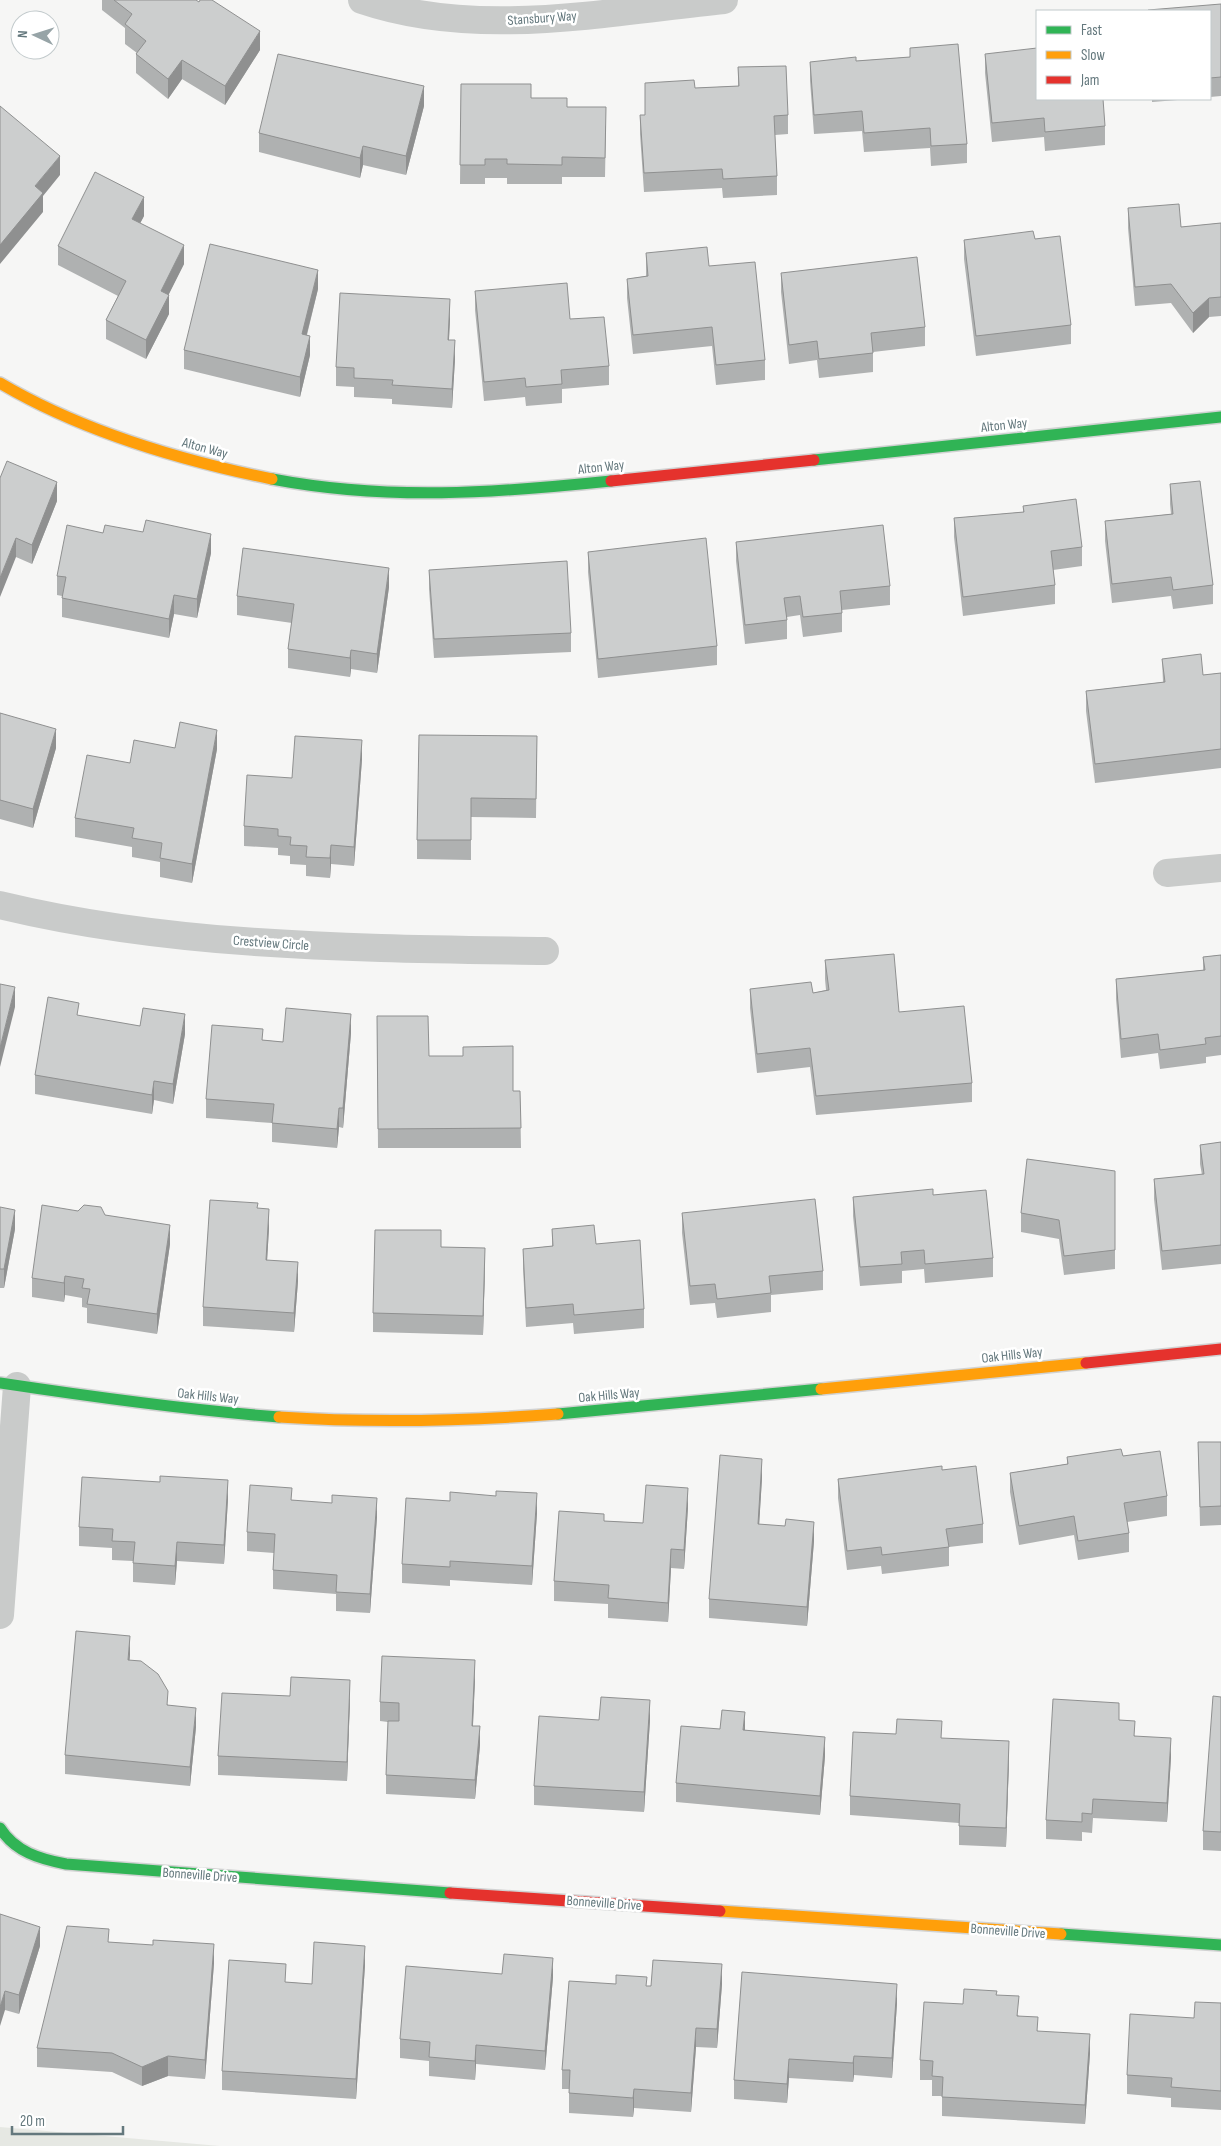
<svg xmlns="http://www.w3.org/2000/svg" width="1221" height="2146" viewBox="0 0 1221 2146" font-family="'Sofia Sans Condensed',sans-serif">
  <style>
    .green { fill: #e6e8e3 }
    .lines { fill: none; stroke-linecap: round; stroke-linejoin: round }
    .fast-casing { stroke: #d1d2d2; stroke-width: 14 }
    .slow-casing { stroke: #d1d2d2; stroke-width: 14 }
    .jam-casing { stroke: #d1d2d2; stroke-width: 14 }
    .street { stroke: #c9cbca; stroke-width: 28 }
    .fast { stroke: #30b455; stroke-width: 11 }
    .slow { stroke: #ff9f0a; stroke-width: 11 }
    .jam { stroke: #e5322d; stroke-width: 11 }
    .wall { fill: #afb1b1 }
    .shaded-wall { fill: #8f9090 }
    .building { fill: #cccece; stroke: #8f9090 }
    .labels { text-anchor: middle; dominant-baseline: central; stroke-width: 5; stroke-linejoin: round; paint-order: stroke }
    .street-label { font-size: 14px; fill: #64787d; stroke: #fff }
  </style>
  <rect width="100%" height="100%" fill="#f6f6f5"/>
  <path class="green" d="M0 2127 220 2146H0Z"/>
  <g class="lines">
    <g class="fast-casing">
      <path id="fast" d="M814 460 1221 417
        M272 479C388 501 495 493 611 481
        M0 1383C93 1397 185 1410 279 1417
        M558 1414 821 1389
        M0 1828C15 1852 40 1859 66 1864L450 1893
        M1061 1934 1221 1945"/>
    </g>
    <g class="slow-casing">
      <path id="slow" d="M0 383C83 432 179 460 272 479
        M821 1389 1086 1363
        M279 1417C372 1423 465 1421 558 1414
        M720 1911 1061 1934"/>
    </g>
    <g class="jam-casing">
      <path id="jam" d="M611 481 814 460
        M1086 1363 1221 1349
        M450 1893 720 1911"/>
    </g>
    <path class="street" d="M362 0C476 39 607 12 724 0
      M1167 873 1221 868
      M0 905C178 948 362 948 545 951
      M0 1615 17 1386"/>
    <use href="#fast" class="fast"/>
    <use href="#slow" class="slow"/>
    <use href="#jam" class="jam"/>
  </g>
  <path class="wall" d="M102 0H196L260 50 225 105 182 79 168 99 136 73V54L137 53 125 44V28L102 10Z
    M1221 4V96L1210 97V11Z
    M910 48 967 144V163L931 166 930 148 864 152 862 131 814 134 810 81V62L856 61 910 57Z
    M985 54 1105 126V145L1045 151 1044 137 992 142 985 73Z
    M738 67 788 115V134L775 135 777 176V195L723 198 722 188 644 192 640 134V115H645L695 88 738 86Z
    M461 84 531 98 567 107 606 126 605 177H562V184H507V178H485V184H460Z
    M1152 99H1190L1152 102Z
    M424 106 406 175 363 165 360 178 259 152V133Z
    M1128 208 1181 227 1221 223V316L1209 317 1193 333 1171 303 1135 306 1128 228Z
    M144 216 140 223 184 264 168 295 169 314 146 359 106 339V320L118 296 58 265V246Z
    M1035 239 1071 325V344L976 356 964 259V240Z
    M646 253 709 266 765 360V380L716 385 712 346 633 354 627 298V279L646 276Z
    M781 273 925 327V346L873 352V372L819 378 817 360 789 364 781 292Z
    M318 289 307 335 310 355 300 397 184 369V350Z
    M475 291 570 319 609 366V385L562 389V403L526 406 525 397 484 401 475 310Z
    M450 318 449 340 455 359 452 408 392 404V399L354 397V387L336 386V367Z
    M0 478 57 501 32 564 16 557Z
    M1170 484 1213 585V604L1173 609 1171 596 1112 603 1105 541V521L1171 514 1170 504Z
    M1023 506 1082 547V566L1053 570 1055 585V604L963 616 954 537V518L1023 512Z
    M103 533 211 553 197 618 174 614 169 638 62 617V596L57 595V576Z
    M736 542 890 586V605L842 610V632L803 637 800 615 787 617V639L745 644 736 561Z
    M588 552 717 646V665L598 678 588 572Z
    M429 570 571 633V652L434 658 429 589Z
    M389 587 377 673 351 669 350 677 288 668V649L292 623 237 615V596Z
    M1162 659 1203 675 1221 673V768L1095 783 1086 711V691L1163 682Z
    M0 713 56 748 33 828 0 819Z
    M537 736 536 818 471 817V860L417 859V840Z
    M175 748 217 749 192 883 160 877V862L132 857V847L75 837V818L130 763Z
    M362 759 354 866 331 864 330 878 306 876V865L290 864V856L278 855V848L244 846V826Z
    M1221 955V1055L1206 1057V1063L1160 1069 1158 1053 1121 1058 1116 999V979L1203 970V957Z
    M825 960 899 1012 972 1083V1102L816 1115 810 1067 757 1073 750 1008V989L813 993 826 990 825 979Z
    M79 1016 185 1034 173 1104 154 1100 152 1114 35 1094V1075Z
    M377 1016 429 1056 513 1091H520L521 1148H378Z
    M351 1033 343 1128 339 1127 337 1148 272 1142V1123L206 1118V1099L263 1040 283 1042Z
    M1221 1142V1264L1162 1270 1154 1199V1179L1202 1175 1200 1164V1145Z
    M1115 1171V1269L1064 1275 1059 1239 1021 1232V1213Z
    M933 1195 993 1258V1277L925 1283 924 1269 902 1271V1283L860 1286 853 1216V1197Z
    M0 1207 15 1229 4 1288H0Z
    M258 1208 269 1228 267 1260 298 1281 294 1332 203 1326V1307Z
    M682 1213 823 1271V1290L771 1295V1312L717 1318 715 1303 690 1305 682 1233Z
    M105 1215 170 1244 157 1334 87 1323V1308L82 1307V1298L65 1295 64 1302 32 1297V1278Z
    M552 1229 596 1244 644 1309V1328L574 1334 573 1323 526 1327 523 1268V1249L552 1246Z
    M441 1247 485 1267 483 1335 373 1332V1313Z
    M1198 1442H1221V1525L1200 1526Z
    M1123 1456 1167 1496V1516L1127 1522 1129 1533V1552L1078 1560 1074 1535 1019 1545 1010 1492V1473L1067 1464V1457Z
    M942 1470 983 1524V1543L949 1547V1566L882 1574 881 1566 847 1570 838 1498V1479Z
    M762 1478 759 1524 814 1541 807 1626 709 1618V1599Z
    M228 1499 224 1564 177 1561 175 1585 133 1582V1561L112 1560V1548L79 1546V1527Z
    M292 1500 377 1517 370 1613 336 1611V1594L273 1589V1570L274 1553 247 1551V1532Z
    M450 1501 537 1513 532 1585 450 1580V1586L402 1583V1564Z
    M688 1507 684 1569 671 1568 668 1622 608 1618V1604L554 1601V1581L604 1521 643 1523Z
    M130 1655 129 1660 168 1705 196 1727 190 1786 65 1774V1755Z
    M475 1679 473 1726 480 1745 475 1799 386 1794V1775L388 1722 380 1721V1702Z
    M1221 1697V1851L1203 1850V1831Z
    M350 1699 347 1781 218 1775V1756Z
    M599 1720H650L644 1812 534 1805V1786Z
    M1119 1720 1135 1736 1171 1757 1167 1822 1093 1818 1092 1833 1082 1832V1841L1046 1839V1820Z
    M720 1729 745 1730 825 1756 820 1815 676 1802V1783Z
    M942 1738 1009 1760 1006 1847 959 1845V1823L850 1815V1796Z
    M0 1914 40 1946 19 2014 5 2010Z
    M109 1942 214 1963 205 2079 168 2076 142 2086 112 2072 37 2067V2048Z
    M365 1965 356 2099 222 2090V2071L286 1982 312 1984Z
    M502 1974 553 1977 545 2070 476 2064 475 2080 429 2076V2061L400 2058V2039Z
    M722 1984 717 2048 696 2047 691 2112 634 2108 633 2117 569 2113V2089H562V2070L647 1986Z
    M997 1995 1019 2016 1038 2031 1090 2053 1085 2124 942 2116V2096H932V2080H920V2060L963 2004Z
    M897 2003 892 2078 854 2075 853 2082 789 2078 787 2103 734 2099V2080Z
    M1221 2003V2110L1171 2107V2098L1127 2094V2075L1194 2018Z"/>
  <path class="shaded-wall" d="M260 31V50L225 105V86Z
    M182 60V79L168 99V79Z
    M424 86V106L406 175V156Z
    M363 146V165L360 178V158Z
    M60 156V175L43 196V212L0 264V245L35 186Z
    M144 197V216L132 239V219Z
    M184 245V264L161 310V291Z
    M318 270V289L302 353V334Z
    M169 295V314L146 359V340Z
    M1209 298V317L1193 333V313Z
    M450 299V318L448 359V340Z
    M310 336V355L300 397V377Z
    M455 340V359L452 408V389Z
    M57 482V501L32 564V545Z
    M211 534V553L197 618V599Z
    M16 538V557L0 597V578Z
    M389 568V587L377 673V654Z
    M174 595V614L169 638V619Z
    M351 650V669L350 677V658Z
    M56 729V748L33 828V809Z
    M217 730V749L192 883V864Z
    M362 740V759L354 866V847Z
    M331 845V864L330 878V858Z
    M15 987V1007L0 1067V1048Z
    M185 1014V1034L173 1104V1084Z
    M351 1014V1033L343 1128V1108Z
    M154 1081V1100L152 1114V1095Z
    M339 1108V1127L337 1148V1129Z
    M269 1209V1228L266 1279V1260Z
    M15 1210V1229L4 1288V1269Z
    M170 1225V1244L157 1334V1314Z
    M485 1248V1267L483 1335V1316Z
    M298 1262V1281L294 1332V1313Z
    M65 1276V1295L64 1302V1283Z
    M762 1459V1478L758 1544V1524Z
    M228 1480V1499L224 1564V1545Z
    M688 1488V1507L684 1569V1550Z
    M537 1493V1513L532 1585V1566Z
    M377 1498V1517L370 1613V1594Z
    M814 1522V1541L807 1626V1607Z
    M177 1542V1561L175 1585V1566Z
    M671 1549V1568L668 1622V1603Z
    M130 1636V1655L128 1679V1660Z
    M475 1660V1679L472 1745V1726Z
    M350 1680V1699L347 1781V1762Z
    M650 1700V1720L644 1812V1792Z
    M196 1708V1727L190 1786V1767Z
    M745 1712V1731L743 1730Z
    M480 1726V1745L475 1799V1780Z
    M825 1737V1756L820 1815V1796Z
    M1171 1738V1757L1167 1822V1803Z
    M1009 1741V1760L1006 1847V1828Z
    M40 1927V1946L19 2014V1995Z
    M214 1944V1963L205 2079V2060Z
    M365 1946V1965L356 2099V2079Z
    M553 1958V1977L545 2070V2051Z
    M722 1964V1984L717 2048V2029Z
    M897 1984V2003L892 2078V2058Z
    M5 1991V2010L0 2026V2007Z
    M696 2028V2047L691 2112V2093Z
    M1090 2034V2053L1085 2124V2105Z
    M476 2045V2064L475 2080V2061Z
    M168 2056V2076L142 2086V2067Z
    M854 2056V2075L853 2082V2063Z
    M789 2059V2078L787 2103V2084Z
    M634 2089V2108L633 2117V2098Z"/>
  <path class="building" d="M114 0H196L199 2 200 0H212L260 31 225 86 182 60 168 79 136 54 146 41 125 24 132 14Z
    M1221 4V77L1210 78V11H1148V10Z
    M958 44 967 144 931 146 930 128 864 133 862 111 814 115 810 62 856 57V61L910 57V48Z
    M1037 48V99H1103L1105 126 1045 132 1044 118 992 123 985 54Z
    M278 54 424 86 406 156 363 146 360 158 259 133Z
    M786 66 788 115 774 116 777 176 723 179 722 169 644 173 640 115H645V83L694 80 695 88 739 86 738 67Z
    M461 84H531V98H567V107H606L605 158 562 157V165L507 164V159H485V165H460Z
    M0 106 60 156 35 186 43 193 0 245Z
    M95 172 144 197 132 219 184 245 161 291 169 295 146 340 106 320 126 281 58 246Z
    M1179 204 1181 227 1221 223V297L1209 298 1193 313 1171 284 1135 287 1128 208Z
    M1033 231 1035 239 1060 236 1071 325 976 336 964 240Z
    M210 244 318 270 302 334 310 336 300 377 184 350Z
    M707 247 709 266 755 262 765 360 716 365 712 327 633 335 627 279 648 276 646 253Z
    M917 257 925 327 871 333 873 353 819 359 817 341 789 345 781 273Z
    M567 283 570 319 604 317 609 366 561 370 562 384 526 387 525 378 484 382 475 291Z
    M340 293 450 299 448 340H455L452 389 392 385 393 380 354 378V368L336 367Z
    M7 461 57 482 32 545 16 538 0 578V478Z
    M1200 481 1213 585 1173 590 1171 577 1112 584 1105 521 1173 514 1170 484Z
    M1076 499 1082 547 1051 551 1055 585 963 597 954 518 1024 512 1023 506Z
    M146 520 211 534 197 599 174 595 169 619 62 598 66 577 57 576 67 525 103 533 105 525 143 532Z
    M883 525 890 586 840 591 842 613 803 617 800 596 784 598 787 620 745 625 736 542Z
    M706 538 717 646 598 659 588 552Z
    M243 548 389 568 377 654 351 650 350 658 288 649 294 604 237 596Z
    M567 561 571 633 434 639 429 570Z
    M1201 654 1203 675 1221 673V749L1095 764 1086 691 1165 682 1162 659Z
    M0 713 56 729 33 809 0 800Z
    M180 722 217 730 192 864 160 858 162 843 132 838 134 828 75 818 87 755 130 763 134 740 175 748Z
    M419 735 537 736 536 799 471 798V840H417Z
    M295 736 362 740 354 847 331 845 330 858 306 857 307 846 290 845 291 837 278 836V829L244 826 247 775 292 778Z
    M894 954 899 1012 964 1006 972 1083 816 1096 810 1048 757 1054 750 989 811 982 813 993 829 990 825 960Z
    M1221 955V1036L1205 1038 1206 1044 1160 1050 1158 1034 1121 1039 1116 979 1205 970 1203 957Z
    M0 984 15 987 0 1048Z
    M48 997 79 1003 77 1015 140 1026 143 1008 185 1014 173 1084 154 1081 152 1095 35 1075Z
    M286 1008 351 1014 343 1108H339L337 1129 272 1123 274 1104 206 1099 212 1025 263 1029 262 1040 283 1042Z
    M377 1016H428L429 1056H463V1047L513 1046V1091H520L521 1128 378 1129Z
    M1221 1142V1245L1162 1251 1154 1179 1204 1174 1200 1145Z
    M1027 1159 1115 1171V1250L1064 1256 1059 1220 1021 1213Z
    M933 1189V1195L986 1190 993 1258 925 1264 924 1250 901 1252 902 1264 860 1267 853 1197Z
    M815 1199 823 1271 769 1276 771 1293 717 1299 715 1284 690 1286 682 1213Z
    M210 1200 258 1203 257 1208 269 1209 266 1260 298 1262 294 1313 203 1307Z
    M42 1205 78 1211 84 1205 101 1207 105 1215 170 1225 157 1314 87 1304 90 1289 82 1288 84 1279 65 1276 64 1283 32 1278Z
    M0 1207 15 1210 4 1269H0Z
    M594 1225 596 1244 640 1240 644 1309 574 1315 573 1304 526 1308 523 1249 553 1246 552 1229Z
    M375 1230H441V1247L485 1248 483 1316 373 1313Z
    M1198 1442H1221V1506L1200 1507Z
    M1121 1449 1123 1456 1160 1451 1167 1496 1124 1503 1129 1533 1078 1541 1074 1516 1019 1526 1010 1473 1068 1464 1067 1457Z
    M720 1455 762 1459 758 1524 785 1526 786 1519 814 1522 807 1607 709 1599Z
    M942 1466V1470L976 1466 983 1524 946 1529 949 1547 882 1555 881 1547 847 1551 838 1479Z
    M160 1476 228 1480 224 1545 177 1542 175 1566 133 1563 135 1542 112 1541 113 1529 79 1527 82 1477 160 1482Z
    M250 1485 292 1488 291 1500 332 1503V1495L377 1498 370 1594 336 1592 337 1575 273 1570 275 1534 247 1532Z
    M646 1485 688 1488 684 1550 671 1549 668 1603 608 1598 609 1585 554 1581 559 1511 604 1514V1521L643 1523Z
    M496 1491 537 1493 532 1566 450 1561V1567L402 1564 406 1498 450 1501V1492L496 1496Z
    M76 1631 130 1636 128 1660 141 1661 158 1674 168 1691 167 1705 196 1708 190 1767 65 1755Z
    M382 1656 475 1660 472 1726H480L475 1780 386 1775 388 1721H399V1703L380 1702Z
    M291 1677 350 1680 347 1762 218 1756 222 1693 290 1696Z
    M1213 1696 1221 1697V1832L1203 1831Z
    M601 1697 650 1700 644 1792 534 1786 539 1716 599 1720Z
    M1053 1699 1119 1703V1720L1135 1721 1134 1736 1171 1738 1167 1803 1093 1799 1092 1814 1082 1813V1822L1046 1820Z
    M722 1710 745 1712 743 1730 825 1737 820 1796 676 1783 681 1726 720 1729Z
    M897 1719 942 1721 941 1738 1009 1741 1006 1828 959 1826 960 1804 850 1796 853 1732 896 1734Z
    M0 1914 40 1927 19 1995 5 1991 0 2007Z
    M67 1926 109 1929 108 1942 153 1945V1940L214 1944 205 2060 168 2056 142 2067 112 2053 37 2048Z
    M314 1942 365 1946 356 2079 222 2071 229 1960 286 1964 285 1982 312 1984Z
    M504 1954 553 1958 545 2051 476 2045 475 2061 429 2057 430 2042 400 2039 406 1966 502 1974Z
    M653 1960 722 1964 717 2029 696 2028 691 2093 634 2089 633 2098 569 2093 570 2070H562L569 1981 616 1984V1975L647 1977 646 1986H651Z
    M742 1972 897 1984 892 2058 854 2056 853 2063 789 2059 787 2084 734 2080Z
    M964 1989 997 1991 996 1995 1019 1996 1017 2016 1038 2017 1037 2031 1090 2034 1085 2105 942 2097 943 2077 932 2076 933 2061 920 2060 924 2002 963 2004Z
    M1195 2002 1221 2003V2091L1171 2087 1172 2078 1127 2075 1130 2014 1194 2018Z"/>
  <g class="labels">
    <g class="street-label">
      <text transform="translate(542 18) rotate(-4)">Stansbury Way</text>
      <text transform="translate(1004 425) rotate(-6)">Alton Way</text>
      <text transform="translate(205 448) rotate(15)">Alton Way</text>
      <text transform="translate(601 467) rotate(-6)">Alton Way</text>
      <text transform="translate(271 943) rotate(4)">Crestview Circle</text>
      <text transform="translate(1012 1355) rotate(-6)">Oak Hills Way</text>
      <text transform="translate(609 1395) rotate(-5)">Oak Hills Way</text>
      <text transform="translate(208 1396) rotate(6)">Oak Hills Way</text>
      <text transform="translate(200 1875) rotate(4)">Bonneville Drive</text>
      <text transform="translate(604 1903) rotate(4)">Bonneville Drive</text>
      <text transform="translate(1008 1931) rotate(4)">Bonneville Drive</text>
    </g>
  </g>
  <rect x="1036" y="10" width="175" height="90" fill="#ffffff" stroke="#c1c9cb"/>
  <rect x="1046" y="26" width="25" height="8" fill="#30b455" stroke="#c1c9cb"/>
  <text x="1081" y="35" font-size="15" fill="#64787d">Fast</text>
  <rect x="1046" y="51" width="25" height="8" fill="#ff9f0a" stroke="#c1c9cb"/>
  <text x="1081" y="60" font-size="15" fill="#64787d">Slow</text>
  <rect x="1046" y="76" width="25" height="8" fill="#e5322d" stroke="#c1c9cb"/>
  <text x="1081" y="85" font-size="15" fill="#64787d">Jam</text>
  <g transform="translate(35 35) rotate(274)"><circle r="24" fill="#ffffff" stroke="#c1c9cb"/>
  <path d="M0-4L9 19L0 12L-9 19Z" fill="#97a4a7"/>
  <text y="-8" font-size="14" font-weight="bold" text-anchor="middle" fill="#64787d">N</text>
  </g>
  <path d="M12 2126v8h111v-8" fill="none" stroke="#64787d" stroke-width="2.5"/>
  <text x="20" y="2126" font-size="15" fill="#64787d" stroke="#ffffff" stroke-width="4" paint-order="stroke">20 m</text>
</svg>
